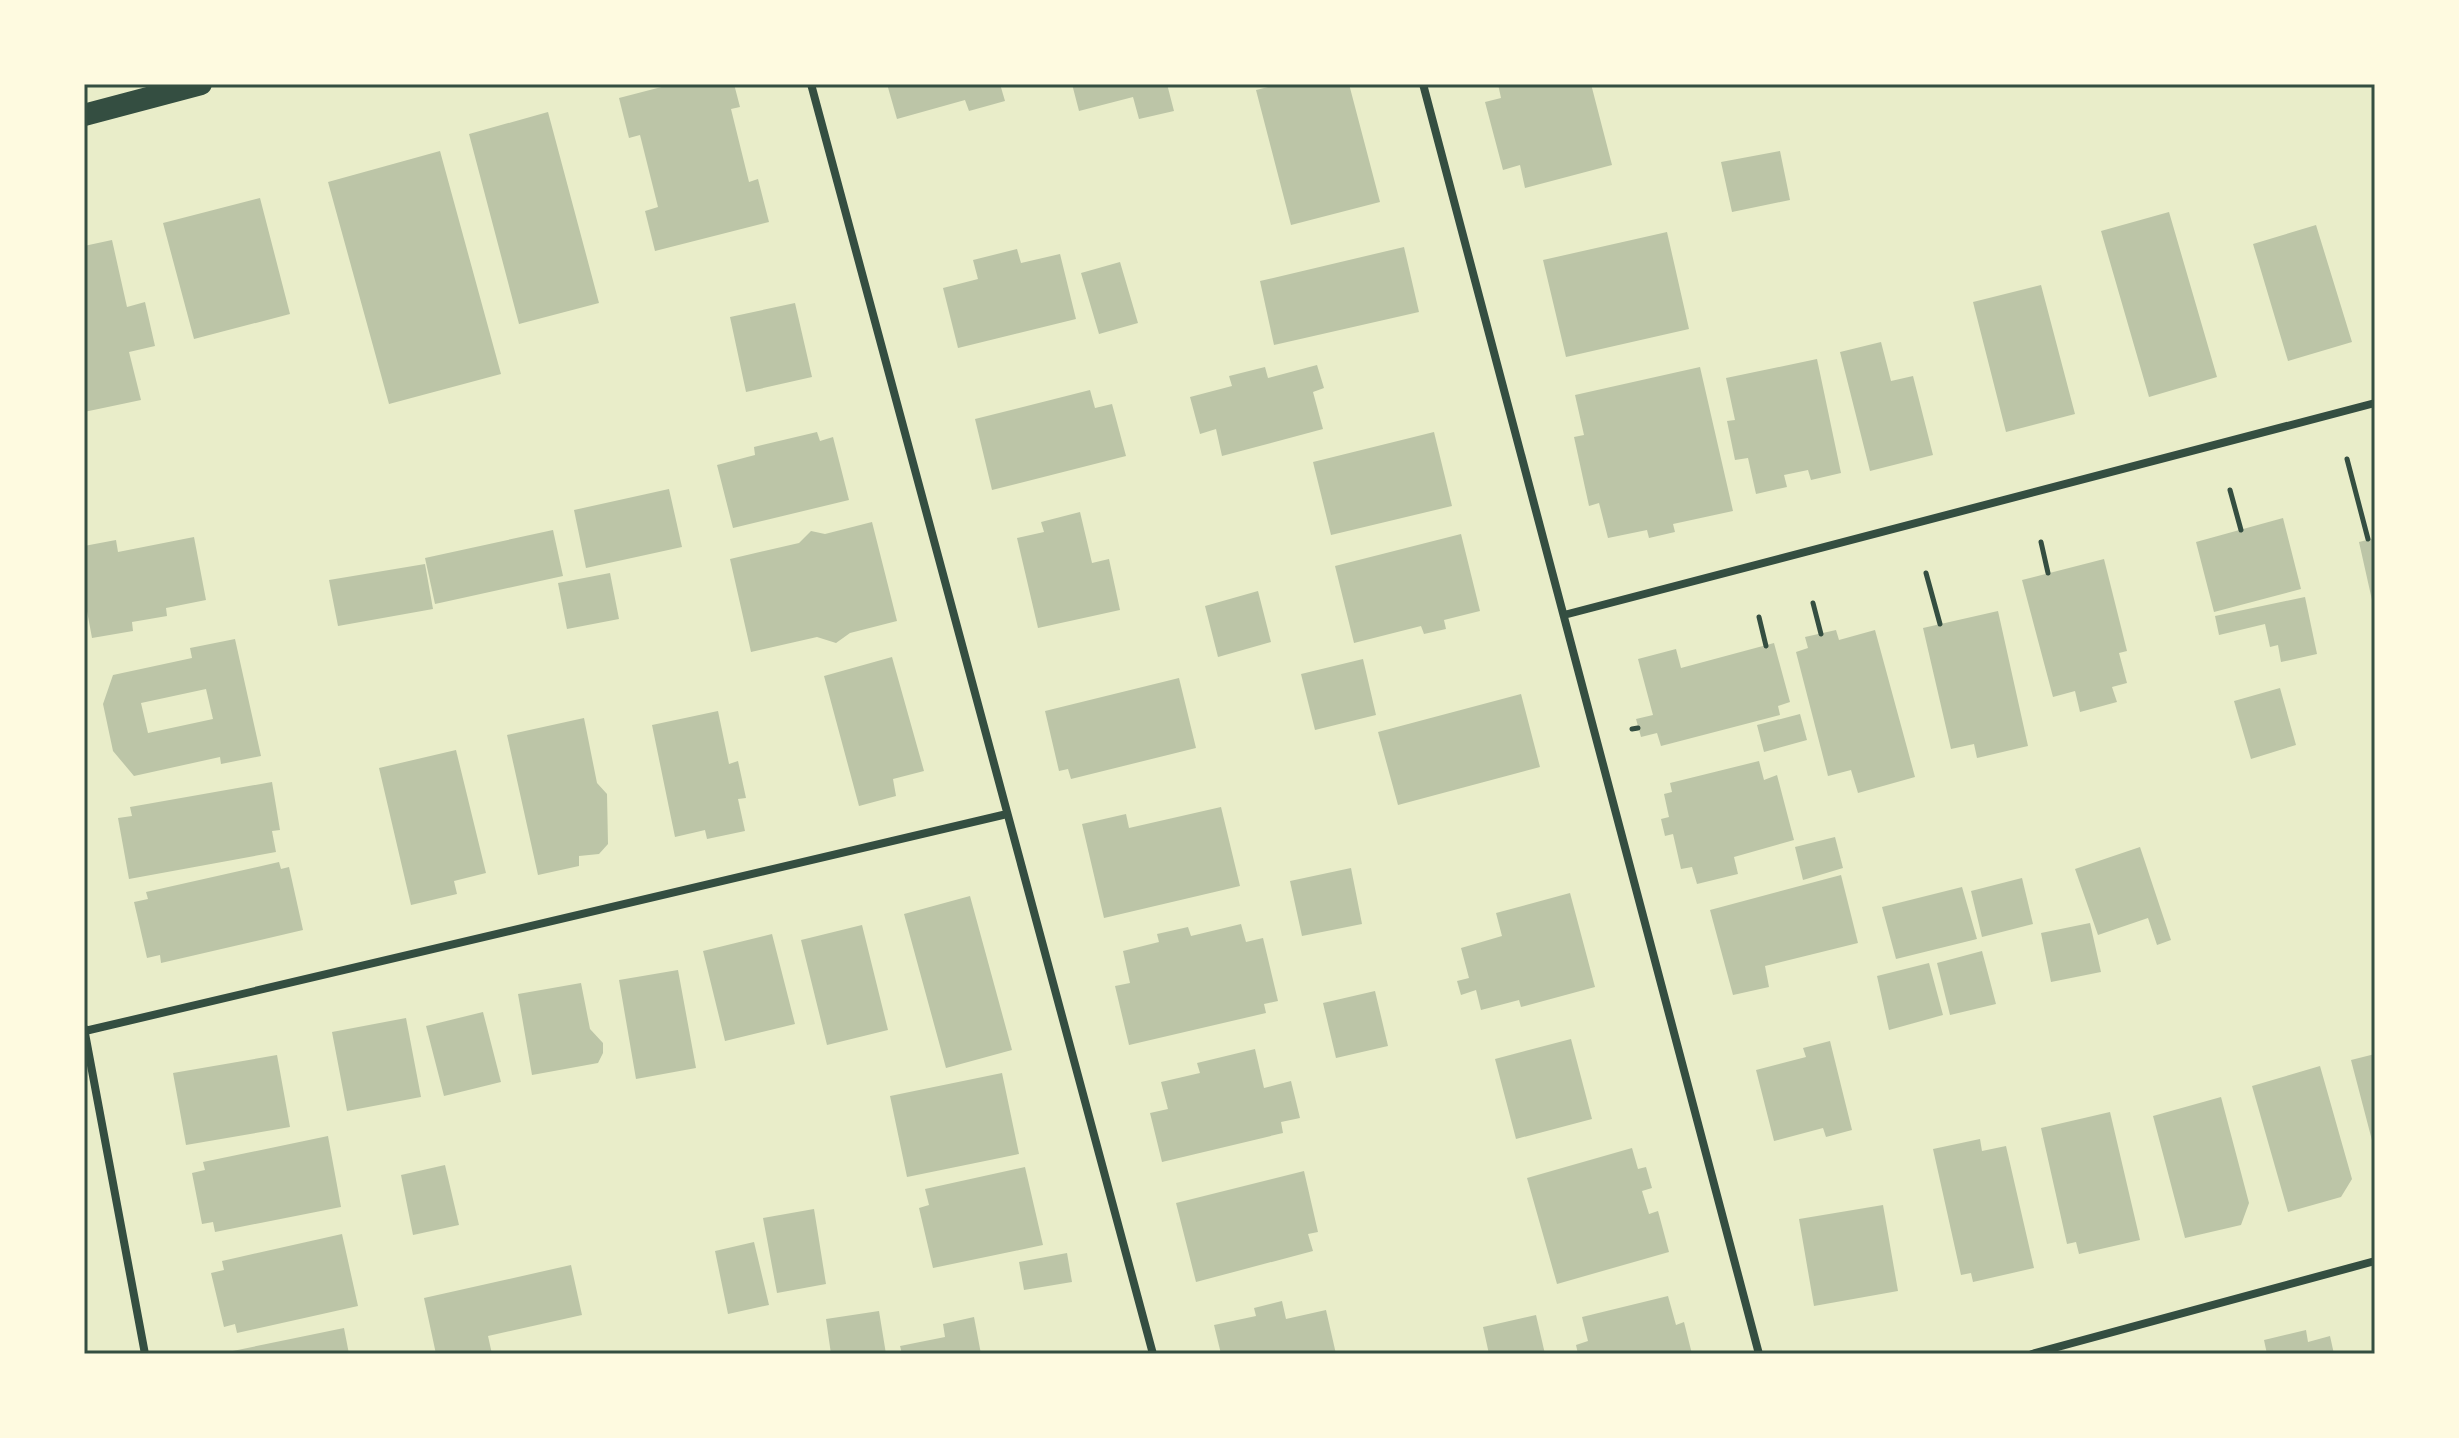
<svg xmlns="http://www.w3.org/2000/svg" width="2459" height="1438" viewBox="0 0 2459 1438" font-family="'Public Sans',sans-serif">
  <style>
    .building { fill: #bcc5a7; fill-rule: evenodd }
    .lines { fill: none; stroke-linecap: round; stroke-linejoin: round }
    .path { stroke: #344e41; stroke-width: 5 }
    .minor { stroke: #344e41; stroke-width: 8 }
    .trunk { stroke: #344e41; stroke-width: 22 }
    .neatline { fill: none; stroke: #344e41; stroke-width: 3 }
  </style>
  <rect width="100%" height="100%" fill="#e9edc9"/>
  <path class="building" d="M673 84H734L740 107 731 109 749 182 758 179 769 222 655 251 645 211 658 207 640 135 629 138 619 98Z
    M887 84H1000L1005 101 969 111 965 100 897 119Z
    M1072 84H1167L1174 111 1139 119 1133 97 1079 111Z
    M1280 84H1349L1380 202 1291 225 1256 90Z
    M1498 84H1591L1612 165 1525 188 1520 165 1503 170 1485 102 1501 98Z
    M548 112 599 303 519 324 469 134Z
    M440 151 501 374 389 404 328 182Z
    M1780 151 1790 200 1732 212 1721 162Z
    M260 198 290 314 194 339 163 223Z
    M2169 212 2217 377 2149 397 2101 231Z
    M2316 225 2352 342 2288 361 2253 244Z
    M1667 232 1689 329 1566 357 1543 260Z
    M112 240 127 307 145 302 155 346 129 352 141 400 84 412V246Z
    M1404 247 1419 312 1274 345 1260 281Z
    M1017 249 1021 263 1060 254 1076 319 958 348 943 288 978 279 973 260Z
    M1120 262 1138 323 1099 334 1081 273Z
    M2041 285 2075 414 2006 432 1973 302Z
    M795 303 812 377 746 392 730 317Z
    M1881 342 1891 381 1913 376 1933 455 1870 471 1840 352Z
    M1817 359 1841 473 1811 480 1808 470 1784 475 1787 487 1756 494 1748 458 1735 460 1727 421 1735 420 1726 378Z
    M1317 365 1324 388 1313 392 1323 429 1222 456 1216 429 1200 434 1190 397 1232 386 1229 376 1265 367 1268 378Z
    M1700 367 1733 511 1673 524 1675 532 1649 538 1647 530 1608 538 1599 503 1589 506 1574 437 1584 435 1575 395Z
    M1090 390 1095 408 1112 404 1126 456 992 490 975 419Z
    M817 432 820 441 833 437 849 500 733 528 717 465 755 455 754 447Z
    M1434 432 1452 506 1331 535 1313 462Z
    M669 489 682 547 586 568 574 510Z
    M1080 512 1092 563 1109 559 1120 610 1038 628 1017 538 1044 532 1041 522Z
    M2283 518 2301 589 2214 612 2196 542Z
    M872 522 897 621 850 633 836 643 817 637 751 652 730 559 799 543 811 531 825 534Z
    M553 530 563 576 435 604 425 558Z
    M1461 534 1480 611 1444 620 1446 629 1424 634 1421 626 1354 643 1335 566Z
    M194 537 206 600 166 608 167 616 132 622 133 631 92 638 84 595V546L116 540 118 552Z
    M2375 538V609H2374L2359 542Z
    M2104 559 2127 651 2119 653 2127 683 2112 687 2117 702 2080 712 2075 691 2053 697 2022 580Z
    M425 564 433 609 338 626 329 580Z
    M610 573 619 619 567 629 558 583Z
    M1258 591 1271 642 1218 657 1205 606Z
    M2305 597 2317 654 2281 662 2278 645 2270 647 2265 624 2219 635 2215 616Z
    M1998 611 2028 746 1977 758 1974 744 1951 749 1923 628Z
    M1836 630 1839 640 1875 630 1915 777 1858 793 1851 770 1828 776 1796 652 1808 648 1805 637Z
    M235 639 261 756 221 764 220 757 134 776 113 751 103 704 113 675 192 658 190 648ZM206 689 213 719 148 733 141 703Z
    M1774 643 1790 702 1778 706 1780 715 1661 746 1657 733 1641 737 1636 719 1653 715 1638 659 1676 649 1681 668Z
    M892 657 924 771 893 779 896 796 859 806 824 676Z
    M1363 659 1376 715 1315 730 1301 674Z
    M1179 678 1196 748 1071 779 1068 769 1059 771 1045 711Z
    M2280 688 2296 745 2251 759 2234 701Z
    M1521 694 1540 767 1398 805 1378 732Z
    M718 711 729 764 738 761 746 798 738 799 745 831 707 839 705 830 675 837 652 725Z
    M1800 714 1807 740 1764 752 1757 725Z
    M584 718 597 783 607 794 608 844 599 854 579 856V866L538 875 507 735Z
    M456 750 486 873 454 881 457 894 411 905 379 768Z
    M1759 761 1764 780 1777 775 1794 840 1734 857 1738 874 1697 884 1692 867 1681 869 1673 834 1665 836 1661 819 1669 817 1664 794 1672 792 1670 783Z
    M272 782 280 830 272 831 276 852 129 879 118 818 132 816 130 807Z
    M1221 807 1240 886 1104 918 1082 824 1126 814 1129 828Z
    M1835 837 1843 868 1803 880 1795 847Z
    M2140 847 2171 940 2157 945 2148 918 2098 935 2075 869Z
    M279 862 281 869 289 867 303 930 161 963 160 955 147 958 134 902 148 899 146 892Z
    M1351 868 1362 924 1302 936 1290 881Z
    M1841 875 1858 943 1765 966 1769 987 1733 995 1710 910Z
    M2022 878 2033 924 1982 937 1971 891Z
    M1962 887 1977 939 1896 959 1882 907Z
    M1570 893 1595 987 1521 1007 1519 1000 1481 1010 1476 990 1461 995 1457 981 1469 978 1461 948 1502 936 1496 913Z
    M970 896 1012 1050 946 1068 904 914Z
    M2090 923 2101 972 2051 982 2041 933Z
    M1241 924 1246 942 1263 938 1278 1001 1264 1004 1266 1013 1129 1045 1115 986 1130 983 1123 951 1159 942 1157 934 1188 927 1191 936Z
    M862 925 888 1030 827 1045 801 940Z
    M772 934 795 1024 725 1041 703 951Z
    M1982 951 1996 1004 1950 1015 1937 963Z
    M1929 963 1943 1015 1889 1030 1877 976Z
    M678 970 696 1068 636 1079 619 980Z
    M581 983 590 1029 603 1043V1053L598 1063 532 1075 518 994Z
    M1375 991 1388 1046 1336 1058 1323 1003Z
    M483 1012 501 1082 444 1096 426 1026Z
    M406 1018 421 1097 347 1111 332 1032Z
    M1571 1039 1592 1119 1516 1139 1495 1059Z
    M1830 1041 1852 1130 1826 1137 1823 1128 1774 1141 1756 1070 1806 1057 1803 1048Z
    M1255 1049 1264 1088 1291 1081 1300 1118 1281 1122 1283 1133 1162 1162 1150 1113 1168 1109 1161 1082 1200 1073 1197 1063Z
    M2375 1054V1148H2374L2351 1060Z
    M277 1055 290 1127 186 1145 173 1073Z
    M2320 1066 2352 1179 2341 1197 2288 1212 2252 1086Z
    M1002 1073 1019 1154 907 1177 890 1096Z
    M2221 1097 2249 1203 2241 1225 2185 1238 2153 1116Z
    M2110 1112 2140 1240 2079 1254 2076 1242 2067 1244 2041 1128Z
    M328 1136 341 1207 215 1232 213 1222 202 1224 192 1173 205 1170 203 1162Z
    M1980 1139 1982 1151 2006 1146 2034 1268 1973 1282 1971 1273 1961 1275 1933 1149Z
    M1632 1148 1638 1169 1646 1167 1652 1188 1642 1191 1649 1214 1658 1211 1669 1252 1557 1284 1527 1178Z
    M445 1165 459 1225 413 1235 401 1175Z
    M1025 1167 1043 1245 933 1268 919 1208 929 1205 925 1189Z
    M1304 1171 1318 1232 1308 1234 1313 1251 1196 1282 1176 1203Z
    M1883 1205 1898 1291 1814 1306 1799 1219Z
    M814 1209 826 1284 777 1293 763 1218Z
    M342 1234 358 1306 237 1333 235 1324 224 1327 211 1273 224 1270 222 1261Z
    M754 1242 769 1305 728 1314 715 1251Z
    M1067 1253 1072 1282 1024 1290 1019 1262Z
    M571 1265 582 1315 488 1336 492 1354H436L424 1298Z
    M1668 1296 1676 1325 1684 1322 1692 1354H1578L1576 1345 1588 1341 1582 1317Z
    M1282 1301 1286 1319 1326 1310 1336 1354H1221L1214 1325 1256 1316 1254 1308Z
    M879 1311 886 1354H831L826 1319Z
    M1536 1315 1545 1354H1489L1483 1327Z
    M974 1317 981 1354H902L900 1346 945 1337 943 1324Z
    M344 1328 349 1354H223V1353Z
    M2306 1330 2308 1342 2330 1336 2334 1354H2267L2264 1340Z"/>
  <g class="lines">
    <path class="path" d="M2347 459 2368 539
      M2230 490 2241 530
      M2041 542 2048 573
      M1926 573 1940 624
      M1813 603 1821 634
      M1759 617 1766 646
      M1632 729 1638 728"/>
    <path class="minor" d="M811 84 1153 1354
      M1423 84 1759 1354
      M1564 615 2375 403
      M84 1028 145 1354
      M85 1031 1007 814
      M2032 1354 2375 1261"/>
    <path class="trunk" d="M84 115 201 84"/>
  </g>
  <rect width="2459" height="1438" fill="none" stroke="#fefae0" stroke-width="172"/>
  <rect x="86" y="86" width="2287" height="1266" class="neatline"/>
</svg>
